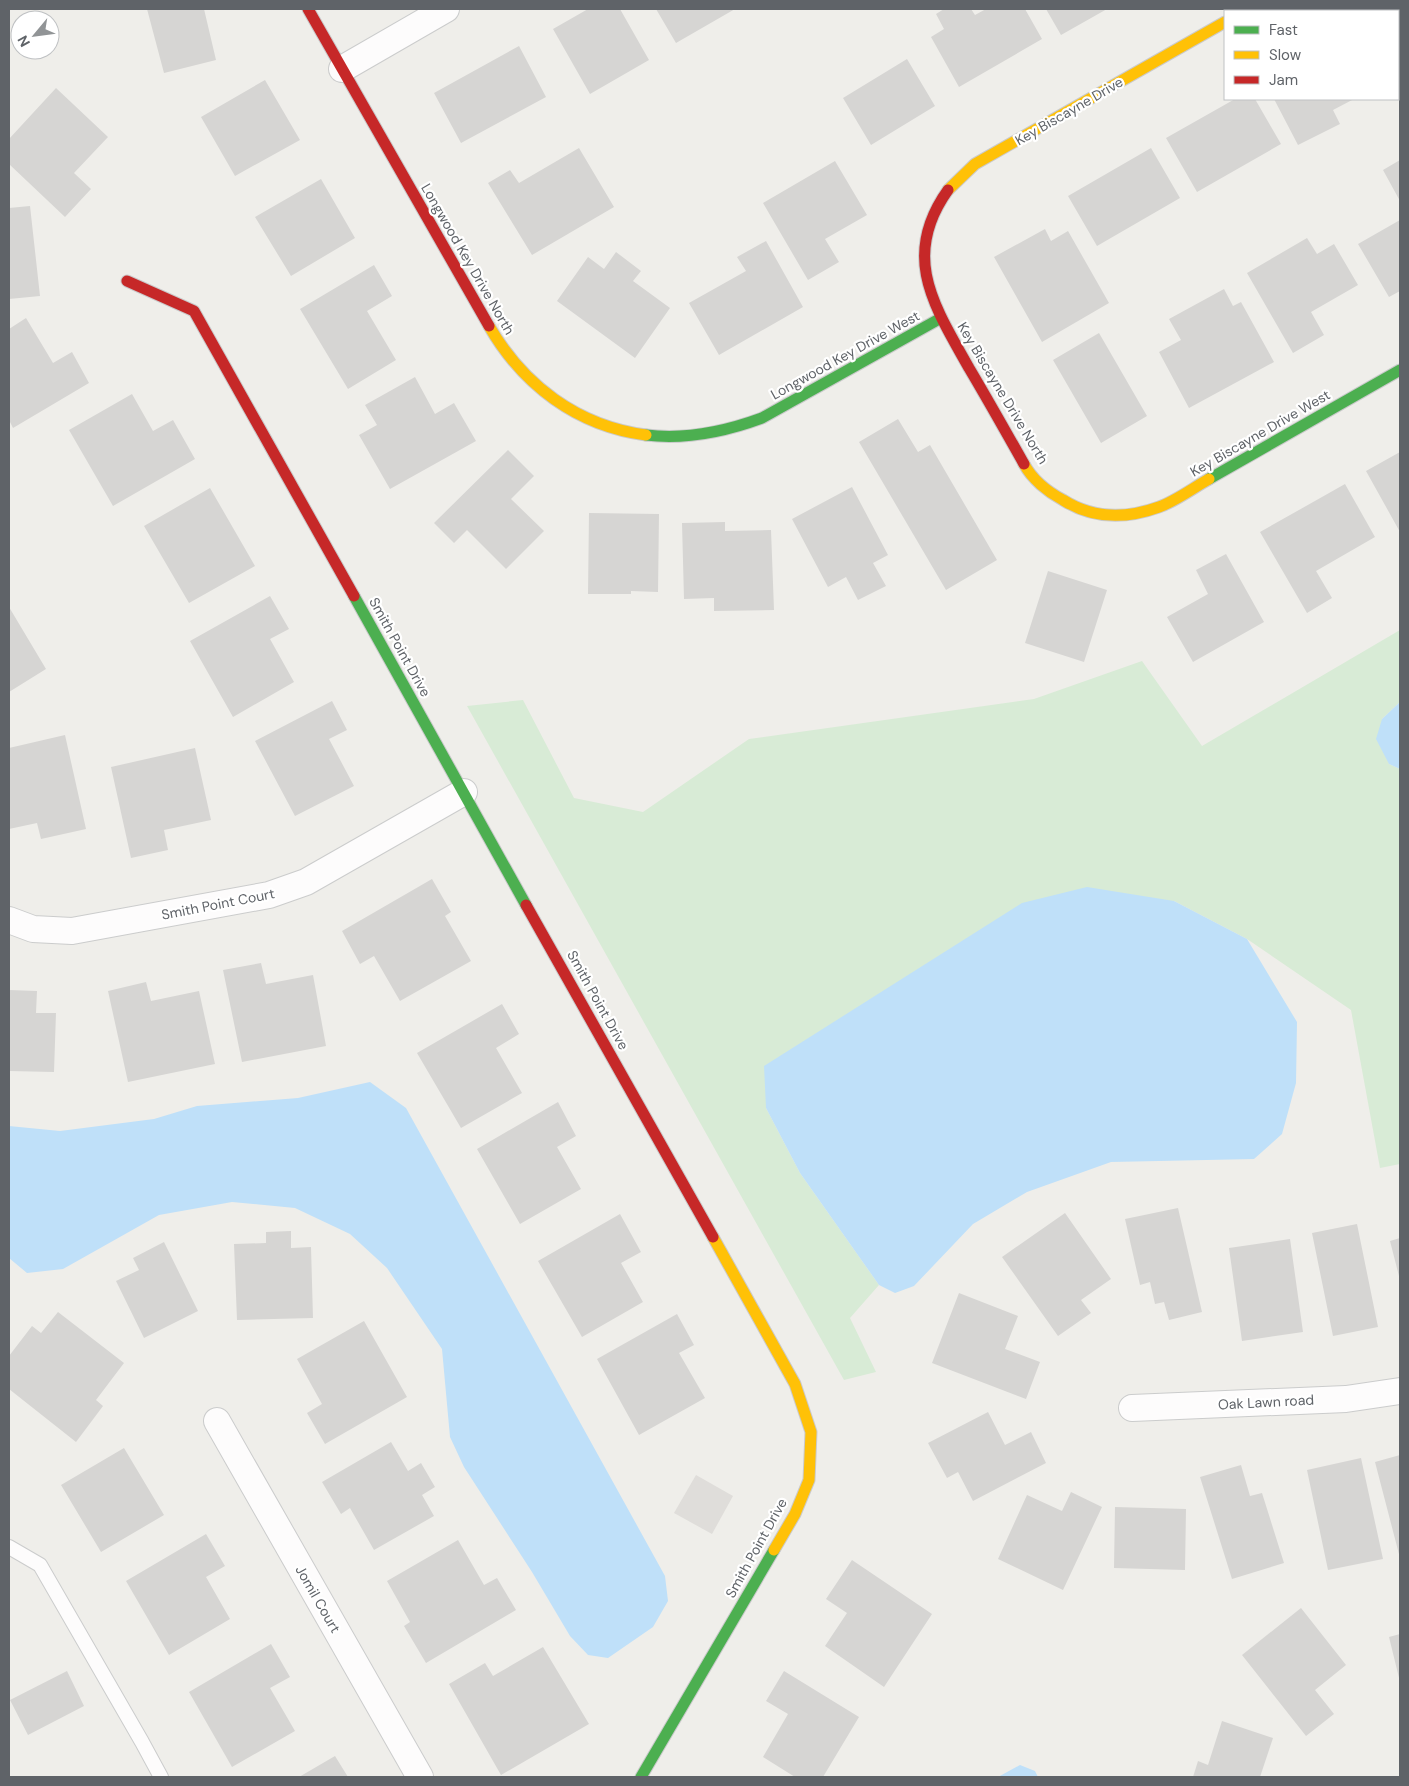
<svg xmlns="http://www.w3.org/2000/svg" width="1409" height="1786" viewBox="0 0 1409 1786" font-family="'DM Sans',sans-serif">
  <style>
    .industrial { fill: #dfddda }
    .green { fill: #d8ebd6 }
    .water { fill: #bfe0f9 }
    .building { fill: #d6d5d3 }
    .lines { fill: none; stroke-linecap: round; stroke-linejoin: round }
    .lane-casing { stroke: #cbcccc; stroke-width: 16 }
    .street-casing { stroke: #cbcccc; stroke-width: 28 }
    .fast-casing { stroke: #cacacb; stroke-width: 13 }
    .slow-casing { stroke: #cacacb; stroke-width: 13 }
    .jam-casing { stroke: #cacacb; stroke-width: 13 }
    .lane { stroke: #fdfcfc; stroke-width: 14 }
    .street { stroke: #fdfcfc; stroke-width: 26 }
    .fast { stroke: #4caf50; stroke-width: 11 }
    .slow { stroke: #ffc107; stroke-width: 11 }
    .jam { stroke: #c62828; stroke-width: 11 }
    .labels { text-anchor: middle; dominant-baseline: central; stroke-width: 4.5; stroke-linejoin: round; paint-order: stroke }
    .street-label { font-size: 14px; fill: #5f6368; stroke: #fff }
  </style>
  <rect width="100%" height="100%" fill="#efeeea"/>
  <path class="industrial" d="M696 1475 733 1496 712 1534 674 1513Z"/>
  <path class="green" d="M1400 630V702L1382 719 1389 764 1400 769V1164L1380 1168 1351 1010 1247 939 1174 901 766 1108 800 1173 879 1285 850 1318 876 1372 844 1380 467 706 523 700 574 798 643 812 749 739 1034 699 1142 661 1202 746Z"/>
  <path class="water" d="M1400 702V769L1389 764 1376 739 1382 719Z
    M1087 887 1174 901 1247 939 1297 1022 1296 1083 1282 1134 1254 1159 1111 1162 1027 1192 973 1224 914 1286 895 1293 879 1285 800 1173 766 1108 764 1066 1022 903Z
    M370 1082 406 1108 665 1576 668 1601 653 1627 608 1658 588 1655 570 1636 532 1572 464 1467 450 1437 442 1349 387 1268 350 1234 295 1208 232 1202 159 1215 63 1269 27 1273 9 1258V1126L60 1131 154 1119 197 1106 298 1098Z
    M1020 1765 1035 1771 1038 1777H998Z"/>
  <path class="building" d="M147 9H204L216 60 164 73Z
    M588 9H620L649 60 590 94 553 29Z
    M656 9H735L676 43Z
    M944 9H971L975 15 986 9H1025L1042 39 959 87 931 37 944 29 936 14Z
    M1046 9H1107L1061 35Z
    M1390 9H1400V54L1398 50V11H1386Z
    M519 46 546 97 461 143 434 93Z
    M907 59 935 106 871 145 843 98Z
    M265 80 300 140 235 176 201 117Z
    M56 88 108 137 74 173 91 189 65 217 9 164V139Z
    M1235 99H1255L1281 144 1197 192 1166 138Z
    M1274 99H1354L1333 110 1340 124 1298 145Z
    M579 148 614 207 532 255 488 183 510 170 519 183Z
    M1151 148 1180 198 1097 246 1068 196Z
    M1400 160V201L1383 170Z
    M835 161 867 215 825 239 839 262 808 280 763 203Z
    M321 179 355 238 291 276 255 217Z
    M30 206 40 296 9 299V208Z
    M1400 220V291L1389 297 1358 244Z
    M1045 229 1051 241 1068 231 1109 303 1042 342 994 257Z
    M1307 238 1317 254 1334 244 1358 285 1311 312 1324 335 1293 353 1247 273Z
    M766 241 803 307 719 355 689 303 746 271 737 257Z
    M616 252 641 271 633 281 670 308 635 358 557 301 588 257 604 269Z
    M374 265 392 296 367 311 396 360 348 389 300 309Z
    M1224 289 1233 306 1241 302 1274 362 1189 408 1159 352 1181 340 1169 319Z
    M26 318 53 363 72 352 89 383 13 428 9 420V329Z
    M1099 333 1147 416 1101 443 1053 360Z
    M415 377 435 414 454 403 476 441 390 489 359 435 377 425 365 405Z
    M132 394 153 431 173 420 195 459 113 506 69 430Z
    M898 419 918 452 930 445 997 560 946 590 859 442Z
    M508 450 534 476 511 499 544 531 506 569 467 530 454 543 434 523Z
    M1400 452V532L1366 471Z
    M1345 484 1375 537 1316 571 1332 598 1307 613 1260 532Z
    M852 487 888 555 873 563 886 586 858 600 846 577 828 587 792 519Z
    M210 488 255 566 189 603 144 526Z
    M589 513 659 514 658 592 631 591V594H588Z
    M725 522V531L771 530 774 610 714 611V598L684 599 682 523Z
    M1226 554 1264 622 1193 662 1167 617 1208 594 1196 570Z
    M1048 571 1107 590 1084 662 1025 643Z
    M270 596 289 629 270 639 294 682 233 717 190 641Z
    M9 607 46 669 9 692Z
    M332 701 347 730 329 739 354 786 295 816 255 741Z
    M65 735 86 829 41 839 37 823 9 829V748Z
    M195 748 211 820 164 830 168 850 131 858 111 767Z
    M432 879 451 912 445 916 471 961 400 1001 374 956 360 964 342 931Z
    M261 963 266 984 313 975 326 1046 242 1062 223 970Z
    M146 982 151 1001 199 991 215 1064 128 1082 108 991Z
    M9 990 37 991 36 1013H56L54 1072 9 1071Z
    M502 1004 519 1034 496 1048 522 1093 461 1128 417 1053Z
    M558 1102 576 1136 557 1147 581 1189 520 1224 477 1149Z
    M1178 1208 1202 1312 1169 1320 1164 1302 1155 1304 1150 1282 1140 1285 1125 1219Z
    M1065 1213 1111 1279 1081 1300 1091 1313 1058 1336 1002 1257Z
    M620 1214 641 1252 621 1263 643 1302 582 1337 538 1261Z
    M1357 1224 1378 1327 1333 1336 1312 1233Z
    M291 1231V1248L311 1247 313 1318 237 1320 234 1244 266 1243V1232Z
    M1400 1238V1280L1390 1241Z
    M1290 1239 1303 1332 1242 1341 1229 1248Z
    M164 1242 198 1311 144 1338 116 1281 139 1270 133 1258Z
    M959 1293 1018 1316 1005 1349 1040 1362 1026 1399 932 1363Z
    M58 1312 124 1363 96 1400 103 1406 76 1442 9 1389V1356L32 1326 41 1333Z
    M677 1314 694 1345 679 1353 705 1398 639 1435 597 1359Z
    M364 1321 407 1397 325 1444 307 1413 322 1404 297 1359Z
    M988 1412 1005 1445 1031 1432 1046 1463 973 1501 958 1472 947 1478 928 1443Z
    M391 1442 408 1471 421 1463 435 1487 422 1495 434 1516 374 1550 350 1508 341 1514 322 1482Z
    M124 1448 164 1515 101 1552 61 1485Z
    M1400 1455V1558L1375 1462Z
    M1361 1458 1383 1559 1328 1570 1307 1470Z
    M1241 1465 1250 1496 1262 1493 1284 1563 1232 1579 1200 1477Z
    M1071 1492 1102 1507 1063 1590 998 1559 1027 1495 1062 1511Z
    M1115 1507 1186 1509 1185 1570 1114 1568Z
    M206 1534 225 1566 206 1577 230 1619 169 1655 126 1581Z
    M458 1540 484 1585 497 1578 516 1610 426 1663 404 1626 410 1622 387 1581Z
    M852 1560 932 1614 884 1687 825 1646 847 1613 826 1599Z
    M1301 1608 1346 1665 1315 1690 1334 1714 1306 1736 1242 1655Z
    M1400 1634V1682L1389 1637Z
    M271 1644 290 1677 270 1688 295 1731 232 1767 189 1692Z
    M543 1647 589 1724 501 1775 449 1684 485 1663 493 1676Z
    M67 1671 84 1706 28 1735 10 1700Z
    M784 1671 859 1717 823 1777H795L763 1757 788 1714 766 1701Z
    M1222 1721 1273 1738 1260 1777H1193L1198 1761 1208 1765Z
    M335 1756 348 1777H299Z"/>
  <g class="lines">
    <g class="lane-casing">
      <path id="lane" d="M9 1547 40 1565 142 1742 161 1777"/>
    </g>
    <g class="street-casing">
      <path id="street" d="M1245 11 1249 9
        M342 69 446 9
        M9 920 33 929 72 931 269 895 306 882 464 792
        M1132 1408 1346 1399 1400 1391
        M217 1421 420 1777"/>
    </g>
    <g class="fast-casing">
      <path id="fast" d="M646 435C686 440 724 432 762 418L941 318
        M1209 479 1400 370
        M354 596 526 905
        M641 1777 774 1550"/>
    </g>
    <g class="slow-casing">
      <path id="slow" d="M948 190 975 164 1225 22
        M489 326C523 385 577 426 646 435
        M1024 464C1032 479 1048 492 1063 500 1093 519 1126 519 1159 507 1176 501 1193 488 1209 479
        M713 1237 795 1384 811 1432 809 1480 795 1514 774 1550"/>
    </g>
    <g class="jam-casing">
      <path id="jam" d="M308 9 489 326
        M948 190C900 257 935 307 969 368 988 400 1006 432 1024 464
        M127 281 194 311 354 596
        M526 905 713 1237"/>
    </g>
    <use href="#lane" class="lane"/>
    <use href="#street" class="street"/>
    <use href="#fast" class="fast"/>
    <use href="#slow" class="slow"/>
    <use href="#jam" class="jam"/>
  </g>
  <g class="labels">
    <g class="street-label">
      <text transform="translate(1069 111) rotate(-30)">Key Biscayne Drive</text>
      <text transform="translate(468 259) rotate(60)">Longwood Key Drive North</text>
      <text transform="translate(845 355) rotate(-29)">Longwood Key Drive West</text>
      <text transform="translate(1003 393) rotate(59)">Key Biscayne Drive North</text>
      <text transform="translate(1260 433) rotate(-30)">Key Biscayne Drive West</text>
      <text transform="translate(400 647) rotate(61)">Smith Point Drive</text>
      <text transform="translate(218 904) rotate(-11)">Smith Point Court</text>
      <text transform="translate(598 1000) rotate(61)">Smith Point Drive</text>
      <text transform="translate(1266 1402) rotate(-3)">Oak Lawn road</text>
      <text transform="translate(756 1548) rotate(-61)">Smith Point Drive</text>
      <text transform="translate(318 1599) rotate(60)">Jomil Court</text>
    </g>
  </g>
  <rect width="1409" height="1786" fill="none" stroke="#5f6368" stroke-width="20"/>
  <rect x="1224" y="10" width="175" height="90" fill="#ffffff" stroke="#bfc1c3"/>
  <rect x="1234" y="26" width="25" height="8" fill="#4caf50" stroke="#bfc1c3"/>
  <text x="1269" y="35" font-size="15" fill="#5f6368">Fast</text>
  <rect x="1234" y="51" width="25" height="8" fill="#ffc107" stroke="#bfc1c3"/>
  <text x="1269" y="60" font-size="15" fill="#5f6368">Slow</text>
  <rect x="1234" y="76" width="25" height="8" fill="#c62828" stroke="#bfc1c3"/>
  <text x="1269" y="85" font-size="15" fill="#5f6368">Jam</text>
  <g transform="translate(35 35) rotate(241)"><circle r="24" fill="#ffffff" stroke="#bfc1c3"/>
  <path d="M0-4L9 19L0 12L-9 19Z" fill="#919496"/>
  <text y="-8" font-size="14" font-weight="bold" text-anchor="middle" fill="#5f6368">N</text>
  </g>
</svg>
